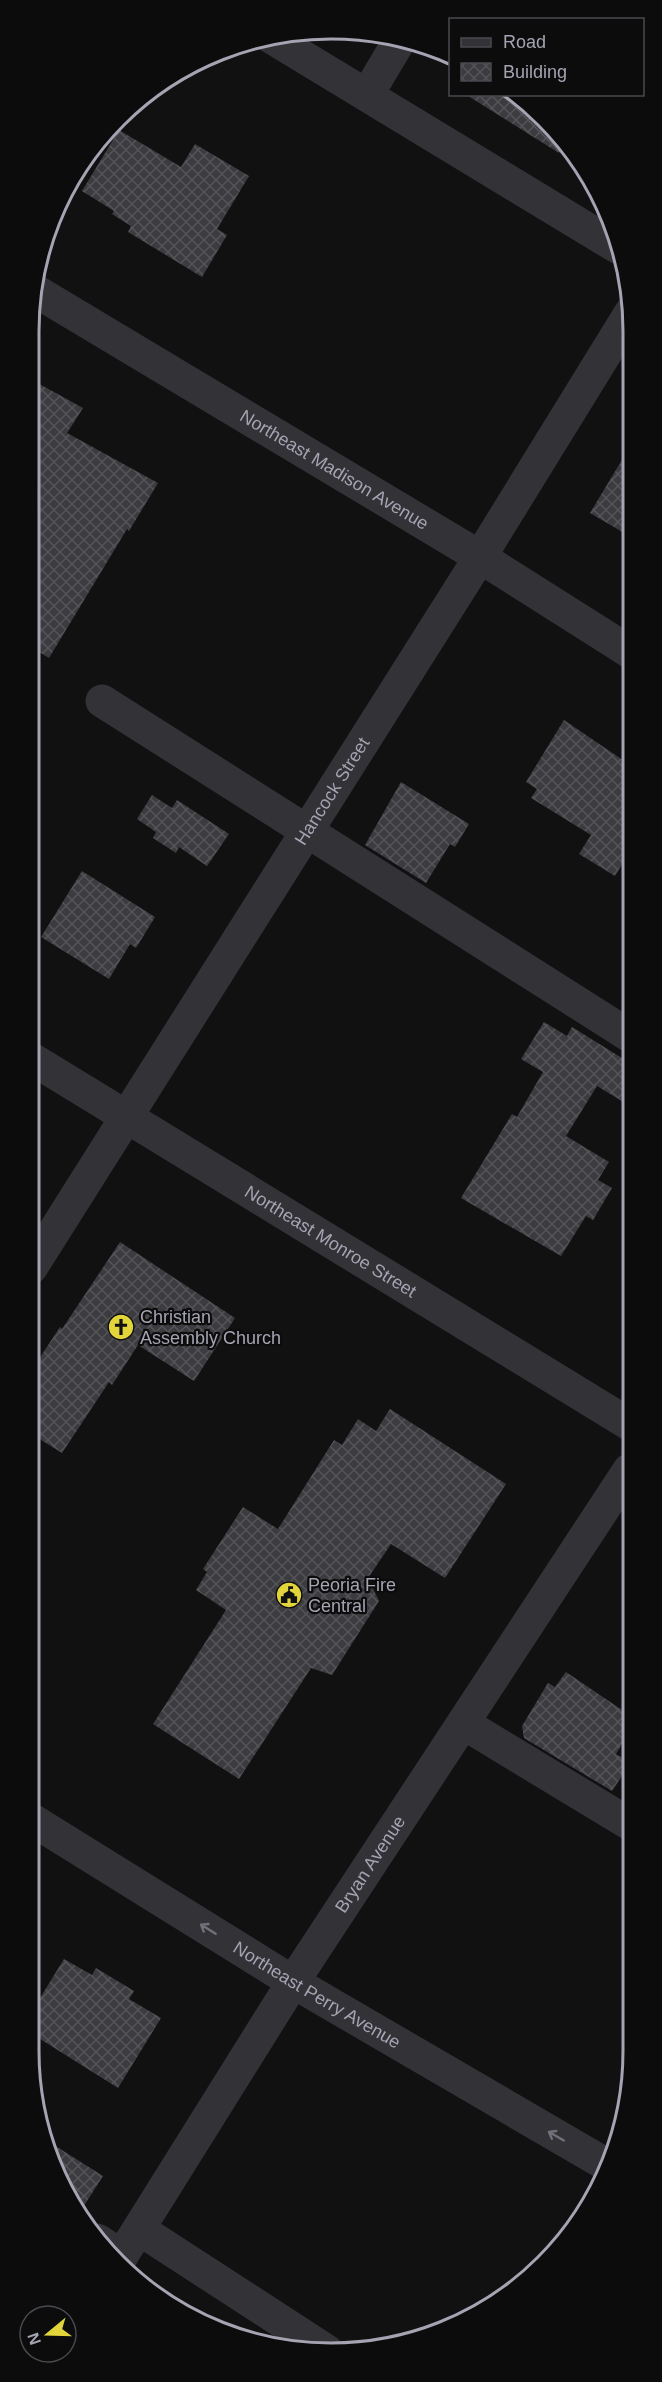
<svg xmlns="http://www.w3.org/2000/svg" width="662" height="2382" viewBox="0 0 662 2382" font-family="Arial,sans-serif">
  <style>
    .building { fill: url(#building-cross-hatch) }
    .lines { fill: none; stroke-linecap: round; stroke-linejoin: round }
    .minor { stroke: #333237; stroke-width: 33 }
    .oneway { stroke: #71717b }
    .labels { text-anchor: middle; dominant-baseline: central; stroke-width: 4.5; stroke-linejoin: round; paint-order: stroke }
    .street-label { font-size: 18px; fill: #a4a4b2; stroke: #0c0c0d }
    .poi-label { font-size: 18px; fill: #a4a4b2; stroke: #0c0c0d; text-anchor: start }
    .rim { fill: none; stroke: #a4a4b2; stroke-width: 3 }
  </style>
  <defs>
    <pattern id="building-cross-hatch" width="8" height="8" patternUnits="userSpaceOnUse" patternTransform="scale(1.5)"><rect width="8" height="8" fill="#3c3b3f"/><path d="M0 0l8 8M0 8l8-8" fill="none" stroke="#555458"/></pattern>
  </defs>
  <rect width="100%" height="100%" fill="#111112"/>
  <path class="building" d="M465 94H513L558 131 566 143 559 153Z
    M119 130 181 167 195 144 249 176 217 229 227 235 202 277 128 232 131 226 112 214 114 211 82 191Z
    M34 381 83 408 67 433 158 483 129 531 127 529 49 658 33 648Z
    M631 445V537L590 513Z
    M564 720 630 765V851L615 876 579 854 591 835 531 798 537 789 526 782Z
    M401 782 469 824 455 847 450 844 426 883 365 845Z
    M152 795 172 808 177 800 229 834 207 866 179 847 176 853 153 838 156 832 137 819Z
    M82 871 155 917 136 948 130 944 109 979 41 937Z
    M544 1022 567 1036 572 1027 630 1063V1106L597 1086 566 1136 609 1162 598 1180 612 1188 593 1220 586 1216 561 1256 461 1198 512 1114 517 1117 543 1072 521 1059Z
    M120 1242 235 1318 194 1381 138 1345 112 1385 109 1382 62 1453 30 1433 31 1371 60 1327 62 1329Z
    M390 1409 506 1484 445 1578 391 1544 368 1578 379 1601 332 1675 311 1668 239 1779 153 1724 226 1610 196 1590 207 1572 203 1569 243 1507 278 1529 334 1440 342 1445 358 1419 376 1431Z
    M566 1672 628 1714V1734L616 1754 628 1761V1767L612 1791 524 1738 522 1726 548 1683 555 1687Z
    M64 1959 92 1975 96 1968 134 1991 129 1999 161 2018 118 2088 29 2032V2016Z
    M46 2140 103 2176 80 2212 51 2166Z"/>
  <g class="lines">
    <g class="minor">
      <path d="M269 36 617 247"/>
      <path d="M367 95 401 38"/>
      <path id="s1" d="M34 290 480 557 630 652"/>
      <path d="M102 701 630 1036"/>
      <path id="s2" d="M32 1059 629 1424"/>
      <path id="s3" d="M31 1268 480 557 631 312"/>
      <path d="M463 1723 628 1823"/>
      <path id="s4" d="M29 1818 293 1982 607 2165"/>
      <path d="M139 2229 327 2351"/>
      <path d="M97 2240 122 2256"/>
      <path id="s5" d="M118 2262 293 1982 629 1470"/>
    </g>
  </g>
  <defs><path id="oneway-shaft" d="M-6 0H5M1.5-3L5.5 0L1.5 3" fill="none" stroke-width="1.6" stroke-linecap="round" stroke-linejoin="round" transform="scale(1.5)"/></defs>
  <g class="oneway">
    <use href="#oneway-shaft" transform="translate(208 1929) rotate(-148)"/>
    <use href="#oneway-shaft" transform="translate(556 2136) rotate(-150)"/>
  </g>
  <defs>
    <g id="church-disc" transform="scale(1.35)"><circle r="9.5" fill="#e1d53b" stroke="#0c0c0d"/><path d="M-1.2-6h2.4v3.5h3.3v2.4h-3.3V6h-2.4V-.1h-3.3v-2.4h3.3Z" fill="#111"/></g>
    <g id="civic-disc" transform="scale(1.35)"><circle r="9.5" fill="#e1d53b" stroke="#0c0c0d"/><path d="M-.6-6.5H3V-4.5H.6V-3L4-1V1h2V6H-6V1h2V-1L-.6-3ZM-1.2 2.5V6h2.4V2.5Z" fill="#111"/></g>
  </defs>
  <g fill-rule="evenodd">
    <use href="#church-disc" x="121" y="1327"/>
    <use href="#civic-disc" x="289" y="1595"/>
  </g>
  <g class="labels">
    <g class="street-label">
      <text stroke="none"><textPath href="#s1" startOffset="350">Northeast Madison Avenue</textPath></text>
      <text stroke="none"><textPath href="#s3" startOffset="564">Hancock Street</textPath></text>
      <text stroke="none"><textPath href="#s2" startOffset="350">Northeast Monroe Street</textPath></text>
      <text stroke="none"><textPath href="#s5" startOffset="471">Bryan Avenue</textPath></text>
      <text stroke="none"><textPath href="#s4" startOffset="338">Northeast Perry Avenue</textPath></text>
    </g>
    <g class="poi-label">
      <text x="140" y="1317">Christian<tspan x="140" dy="21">Assembly Church</tspan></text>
      <text x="308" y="1585">Peoria Fire<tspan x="308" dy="21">Central</tspan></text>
    </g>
  </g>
  <path d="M0 0H662V2382H0ZM331 39H331A292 292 0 0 1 623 331V2051A292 292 0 0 1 331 2343H331A292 292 0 0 1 39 2051V331A292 292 0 0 1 331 39Z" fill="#0c0c0d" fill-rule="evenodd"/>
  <path class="rim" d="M331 39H331A292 292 0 0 1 623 331V2051A292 292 0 0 1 331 2343H331A292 292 0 0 1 39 2051V331A292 292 0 0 1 331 39Z"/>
  <rect x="449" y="18" width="195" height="78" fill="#0c0c0d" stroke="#49494f" stroke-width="1.5"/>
  <rect x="461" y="38" width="30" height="9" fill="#333237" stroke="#49494f" stroke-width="1.5"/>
  <text x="503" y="48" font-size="18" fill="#a4a4b2">Road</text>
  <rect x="461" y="63" width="30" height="18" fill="url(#building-cross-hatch)" stroke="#49494f" stroke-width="1.5"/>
  <text x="503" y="78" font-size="18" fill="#a4a4b2">Building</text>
  <g transform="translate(48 2334) rotate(251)"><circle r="28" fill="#0c0c0d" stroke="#49494f" stroke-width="1.5"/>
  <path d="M0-4.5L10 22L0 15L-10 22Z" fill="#e1d53b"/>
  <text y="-9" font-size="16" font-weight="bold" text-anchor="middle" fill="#a4a4b2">N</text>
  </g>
</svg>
